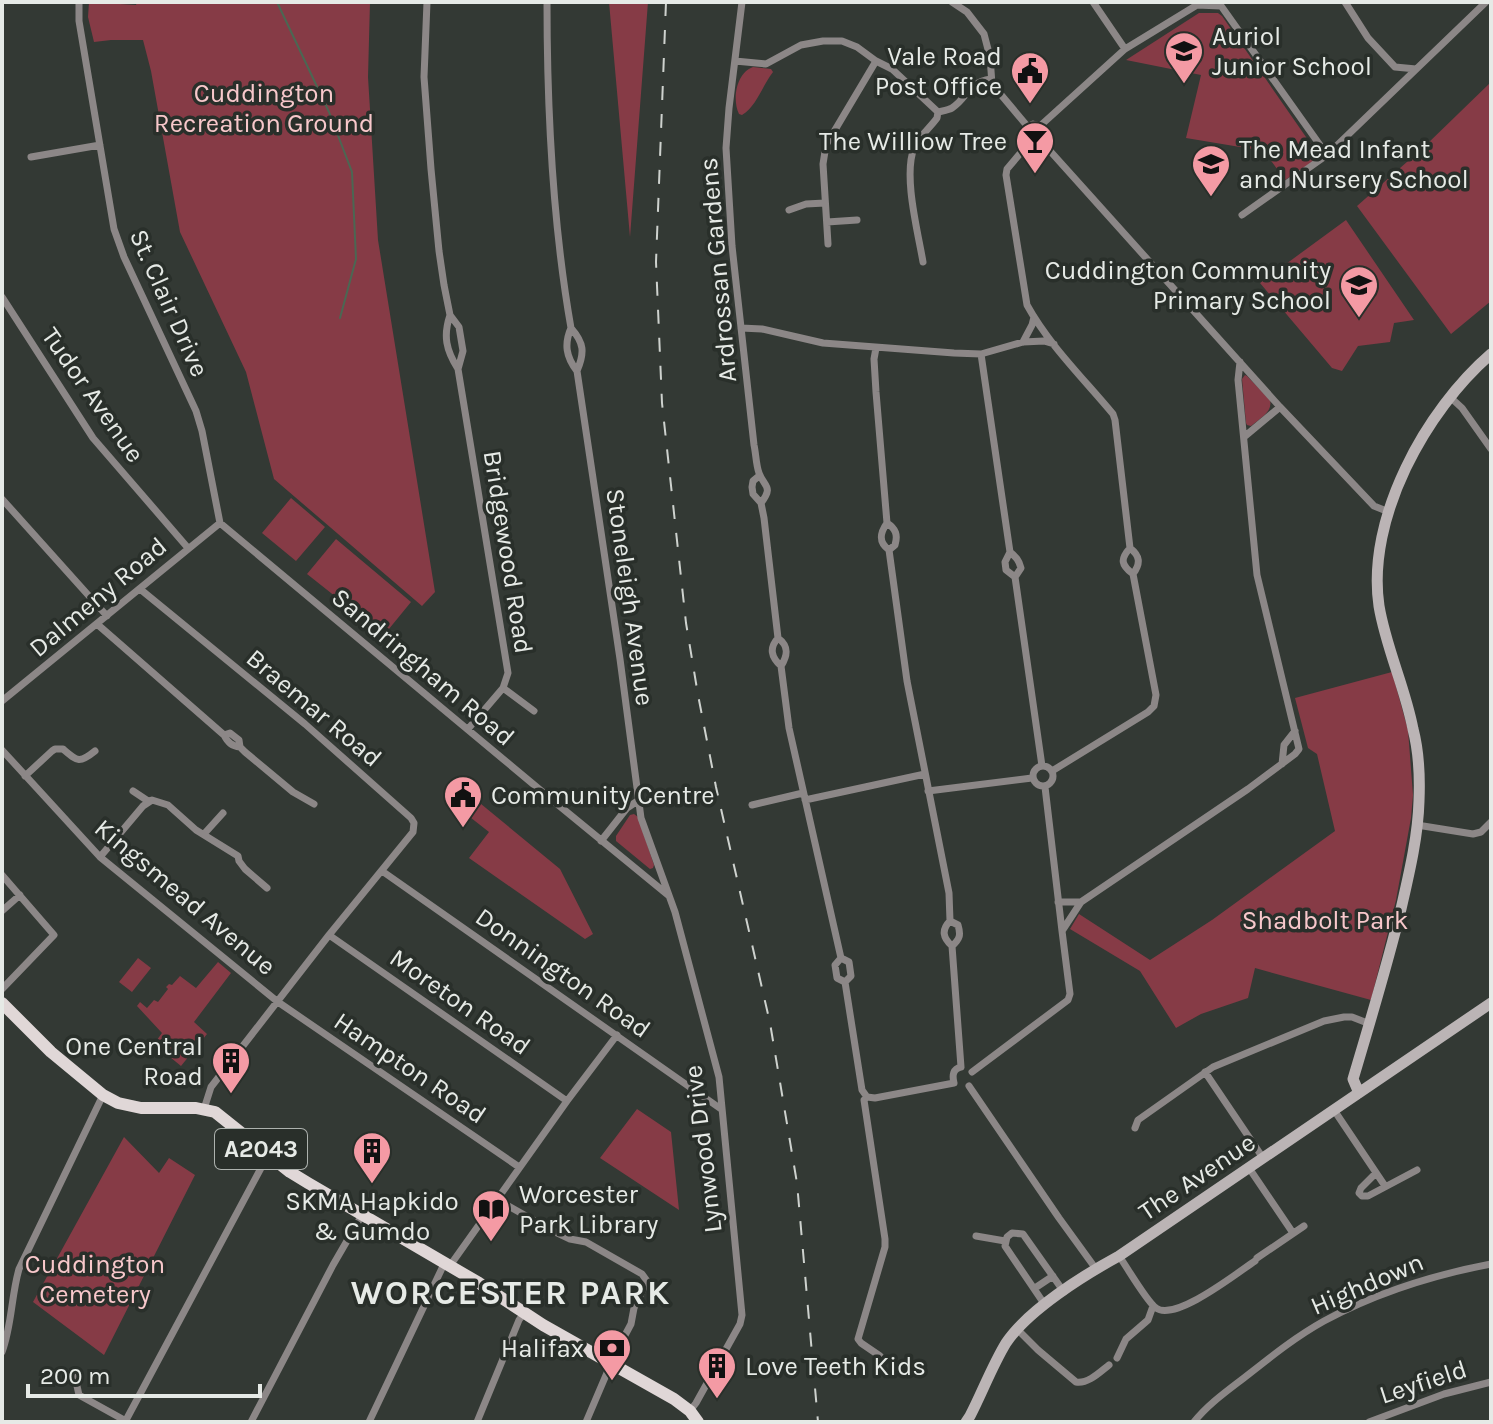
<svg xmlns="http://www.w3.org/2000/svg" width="1493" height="1424" viewBox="0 0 1493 1424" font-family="Karla,sans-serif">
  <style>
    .green { fill: #863b46 }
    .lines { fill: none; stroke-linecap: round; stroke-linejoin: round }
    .stream { stroke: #4b6753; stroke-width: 2 }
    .street { stroke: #8c8787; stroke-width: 7 }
    .secondary { stroke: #bbb4b5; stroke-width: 11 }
    .primary { stroke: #e0d7d7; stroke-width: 12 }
    .rail { stroke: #ced2ce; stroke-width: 2; stroke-dasharray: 14 14; stroke-linecap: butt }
    .labels { text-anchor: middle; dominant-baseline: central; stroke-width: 7; stroke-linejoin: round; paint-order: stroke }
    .shield { fill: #292f2a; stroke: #adb2ae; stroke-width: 2 }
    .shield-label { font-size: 24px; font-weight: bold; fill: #e6eae6 }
    .poi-label { font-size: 26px; fill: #e6eae6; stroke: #292f2a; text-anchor: start }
    .park-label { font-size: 26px; fill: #f8c8cb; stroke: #292f2a }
    .street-label { font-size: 26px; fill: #e6eae6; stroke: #292f2a }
    .district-label { font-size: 34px; font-weight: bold; letter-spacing: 2px; fill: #e6eae6; stroke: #292f2a }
  </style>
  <rect width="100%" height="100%" fill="#333934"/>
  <path class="green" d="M89 2 136 5 137 2H370L368 77 378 240 435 592 422 606 274 479 246 372 180 232 151 71 143 40H111L94 42 88 17Z
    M609 2H648L630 237Z
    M1199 13H1218L1222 16 1315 150 1316 156 1314 161 1285 180 1264 151 1186 138 1201 75 1126 60Z
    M753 67 771 69 773 72C762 86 757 106 742 115L739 114C732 100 736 73 753 67Z
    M1491 82V301L1451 334 1357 206 1425 146Z
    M1346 220 1414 320 1394 323 1390 342 1358 346 1342 371 1332 368 1260 283Z
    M1245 375 1247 376 1270 400C1273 412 1260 418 1251 426L1247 425 1246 423 1242 379Z
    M291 498 325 527 296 561 262 533Z
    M336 539 411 602 384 635 307 574Z
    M1392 672 1408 730 1413 795 1411 818 1396 900 1371 1000 1255 968 1248 998 1201 1014 1176 1028 1140 971 1070 929 1079 914 1150 960 1212 920 1335 831 1317 754 1308 748 1295 698Z
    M464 790 560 869 593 934 585 939 469 858 489 832 452 803Z
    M634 814 638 817 654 865 653 868 650 869 616 841V836L630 815Z
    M138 958 151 968 132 992 119 982Z
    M218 962 231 973 194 1022 207 1034 181 1066 154 1044 162 1033 137 1006 140 1002 147 1008 154 1000 158 1002 168 989 166 987 169 984 172 985 180 976 196 988Z
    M637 1109 671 1132 679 1210 600 1158Z
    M124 1137 159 1173 169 1158 195 1175 104 1355 33 1302Z"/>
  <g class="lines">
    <path class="stream" d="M277 2 329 112 352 172 356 259 340 318"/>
    <path class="street" d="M79 2V21L114 229 124 257 196 411 202 431 220 523
      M427 2 424 77 431 169 439 251 444 285 450 315 459 327 463 351 458 369
      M547 2C547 111 552 220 571 328 584 343 585 352 577 371
      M742 2 729 108 726 148 732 246 754 445C756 454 756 465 759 473 764 487 774 486 761 503
      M952 2 967 12 984 34 990 57 992 84 1028 127
      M1093 2 1125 49
      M1345 2 1368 38 1395 67 1416 69
      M1219 3 1327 155
      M735 61 766 64 801 45 823 41H842L857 47 876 61 892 69 938 112C942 111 949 110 952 108 969 97 966 83 991 79
      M1040 126 1125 49 1197 5 1221 6
      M1028 127 1024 135 1027 141 1032 145 1042 142
      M1028 127 1033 124 1040 126 1045 133 1042 142
      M1042 142 1280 407 1374 506 1389 512
      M1029 143 1007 169 1006 175 1027 305C1049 345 1084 379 1113 414L1115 420 1130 548C1140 556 1141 563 1133 574
      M31 157 100 145
      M789 210 806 204 825 203
      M1242 215 1327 155 1486 2
      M827 222 857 220
      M828 244 823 164 826 145 876 61
      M923 262C918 232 903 176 914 148 918 137 930 128 937 118L938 112
      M2 297 93 438 188 548
      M450 315C443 336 446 350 458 369L508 673 503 688 468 729
      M571 328C564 344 566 357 577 371L620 659 641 818 675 912 719 1077 742 1315 740 1324 696 1403 690 1411
      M741 328 762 329 823 343 954 353 981 354 1023 342 1044 341 1054 344
      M1023 342 1032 325 1034 317
      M876 348 874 359 876 392 887 523C880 533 878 542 889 550L907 681 949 893 950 921C941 930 943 938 952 946L961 1067
      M981 354 1010 552 1005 562 1006 570 1015 577
      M1450 397 1462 408 1491 449
      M1244 437 1280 407
      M759 476 753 481 752 487 753 494 761 503 764 518 778 638C789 646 788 655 781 666L789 728 841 958 849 962 851 976 845 982 862 1090 867 1097 875 1098 954 1083
      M2 499 107 616
      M220 523 551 799 668 895
      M887 523C896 529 898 535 895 545L889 550
      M1010 552C1016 557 1019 560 1021 568L1015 577 1042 766
      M140 589 305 724 411 818 414 823 413 832 329 935 211 1087 204 1109
      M97 624 224 735C228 743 232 746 240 747
      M778 638C769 648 771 657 781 666
      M503 688 534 711
      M2 701 220 523
      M224 735 230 733 239 740 240 747 245 752 293 792 314 804
      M2 750 100 857 278 1002 519 1167
      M1282 764 1284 745 1295 731
      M1033 776a10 10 0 1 1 20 0a10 10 0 1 1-20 0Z
      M1052 771 1148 712 1154 706 1156 695 1133 574C1121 565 1120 559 1130 548
      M25 776 52 751 55 749H63C77 761 79 764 95 751
      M1045 787 1062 931
      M133 791 148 801
      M928 791 1032 778
      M805 800 925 774
      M752 805 803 793
      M1417 825 1473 834 1481 832 1491 822
      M204 834 223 813
      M601 841 627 808 639 800
      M100 857 143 806 152 800 168 805 196 830 238 856 239 861 245 869 267 888
      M382 871 721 1109
      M2 875 54 935 2 989
      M1058 902H1081
      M2 911 20 895
      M950 921 958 925C961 935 960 939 952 946
      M329 935 567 1101
      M841 958 835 965 837 978 845 982
      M972 1072 1068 1000 1070 994 1062 931 1081 902 1248 789 1295 754 1299 749 1257 575 1238 380 1240 362
      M1205 1072 1263 1158
      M954 1083C952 1075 953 1069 961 1067
      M969 1086 1059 1218 1096 1269
      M867 1097 864 1100 885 1239V1247L858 1339 861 1343 880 1356
      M1334 1110 1385 1186
      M1135 1128 1138 1120 1213 1067 1324 1021 1344 1017H1352L1370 1024
      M1249 1168 1293 1233
      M1376 1173 1361 1188 1359 1193 1362 1196H1368L1417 1170
      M496 1199 549 1229 570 1239 586 1242 642 1274 647 1281 634 1308 631 1324 615 1354 586 1422
      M976 1236 1005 1241
      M1119 1256C1127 1267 1147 1302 1156 1308 1175 1322 1237 1273 1255 1261
      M1257 1258 1304 1226
      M449 1267 567 1101 617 1035
      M1035 1288 1053 1276
      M1045 1305 1005 1246 1007 1237 1012 1233 1023 1234 1064 1292
      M1017 1329 1038 1350 1076 1382C1088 1384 1100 1372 1109 1365
      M2 1352C12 1325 11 1297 19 1269L103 1095
      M1117 1358 1126 1339 1148 1320 1153 1306
      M65 1372 75 1377 79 1395 126 1421
      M125 1422 268 1155
      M251 1422 333 1265 362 1215
      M369 1422 444 1264
      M477 1422 519 1320 525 1312
      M1194 1422C1209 1403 1230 1389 1249 1374 1273 1355 1297 1336 1324 1321 1376 1293 1433 1275 1491 1264
      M1369 1422 1444 1394 1491 1382"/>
    <path class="secondary" d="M1359 1093 1353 1079C1370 1022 1387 966 1401 909 1409 874 1418 837 1419 801 1420 777 1419 752 1413 729 1405 687 1386 648 1379 606 1366 518 1426 410 1491 354
      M966 1422 970 1416C982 1393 992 1366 1006 1343 1028 1310 1084 1275 1119 1256L1491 1003"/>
    <path class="primary" d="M2 1003 51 1052 103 1095 118 1103 141 1108H196L215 1112 290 1172 308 1183 479 1283 543 1325 674 1399 690 1411 698 1422"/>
    <path class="rail" d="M666 2 656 262 662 403 686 623 698 695 716 787 770 1023 797 1183 818 1422"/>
  </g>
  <defs>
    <g id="school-pin" transform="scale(2)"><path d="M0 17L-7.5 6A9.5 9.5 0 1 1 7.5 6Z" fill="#f49aa4" stroke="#292f2a"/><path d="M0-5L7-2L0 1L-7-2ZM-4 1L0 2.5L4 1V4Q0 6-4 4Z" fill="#111"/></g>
    <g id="civic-pin" transform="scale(2)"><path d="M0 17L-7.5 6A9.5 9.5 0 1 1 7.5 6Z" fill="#f49aa4" stroke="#292f2a"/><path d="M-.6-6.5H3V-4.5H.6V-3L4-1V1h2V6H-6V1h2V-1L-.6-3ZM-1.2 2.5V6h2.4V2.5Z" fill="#111"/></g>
    <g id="bar-pin" transform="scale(2)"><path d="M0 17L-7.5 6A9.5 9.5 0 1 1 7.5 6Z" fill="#f49aa4" stroke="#292f2a"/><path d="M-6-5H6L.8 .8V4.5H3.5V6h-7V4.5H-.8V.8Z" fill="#111"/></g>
    <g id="building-pin" transform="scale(2)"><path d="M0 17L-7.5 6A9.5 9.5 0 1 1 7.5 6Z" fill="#f49aa4" stroke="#292f2a"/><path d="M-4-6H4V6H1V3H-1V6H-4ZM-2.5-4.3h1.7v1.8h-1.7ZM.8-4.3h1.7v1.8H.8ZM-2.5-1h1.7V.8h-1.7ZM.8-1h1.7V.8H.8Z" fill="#111"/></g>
    <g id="library-pin" transform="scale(2)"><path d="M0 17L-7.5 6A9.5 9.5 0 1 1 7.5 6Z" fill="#f49aa4" stroke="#292f2a"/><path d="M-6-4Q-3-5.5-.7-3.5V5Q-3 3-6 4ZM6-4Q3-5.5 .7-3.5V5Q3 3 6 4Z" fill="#111"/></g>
    <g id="bank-pin" transform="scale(2)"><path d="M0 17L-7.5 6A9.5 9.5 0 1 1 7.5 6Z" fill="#f49aa4" stroke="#292f2a"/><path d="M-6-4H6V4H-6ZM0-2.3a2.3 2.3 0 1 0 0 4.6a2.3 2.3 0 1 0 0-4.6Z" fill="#111"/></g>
  </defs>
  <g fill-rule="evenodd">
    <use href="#school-pin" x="1184" y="51"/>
    <use href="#civic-pin" x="1030" y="71"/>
    <use href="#bar-pin" x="1035" y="141"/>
    <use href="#school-pin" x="1211" y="164"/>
    <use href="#school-pin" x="1359" y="285"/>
    <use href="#civic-pin" x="463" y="795"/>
    <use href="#building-pin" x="231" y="1061"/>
    <use href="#building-pin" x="372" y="1151"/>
    <use href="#library-pin" x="491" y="1209"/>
    <use href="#bank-pin" x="612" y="1348"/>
    <use href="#building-pin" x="717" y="1366"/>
  </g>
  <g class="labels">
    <rect class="shield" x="215" y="1129" width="92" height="40" rx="6"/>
    <g class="shield-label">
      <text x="261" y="1149">A2043</text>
    </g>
    <g class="poi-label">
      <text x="1212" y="36">Auriol<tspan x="1212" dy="30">Junior School</tspan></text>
      <text x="1002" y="56" text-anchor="end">Vale Road<tspan x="1002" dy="30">Post Office</tspan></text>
      <text x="1007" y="141" text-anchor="end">The Williow Tree</text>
      <text x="1239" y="149">The Mead Infant<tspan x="1239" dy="30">and Nursery School</tspan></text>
      <text x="1331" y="270" text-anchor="end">Cuddington Community<tspan x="1331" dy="30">Primary School</tspan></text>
      <text x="491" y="795">Community Centre</text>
      <text x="203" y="1046" text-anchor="end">One Central<tspan x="203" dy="30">Road</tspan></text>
      <text x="519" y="1194">Worcester<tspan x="519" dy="30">Park Library</tspan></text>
      <text x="372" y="1201" text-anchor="middle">SKMA Hapkido<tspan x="372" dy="30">&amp; Gumdo</tspan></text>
      <text x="584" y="1348" text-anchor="end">Halifax</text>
      <text x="745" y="1366">Love Teeth Kids</text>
    </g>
    <g class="park-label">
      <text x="264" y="93">Cuddington<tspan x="264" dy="30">Recreation Ground</tspan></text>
      <text x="1325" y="920">Shadbolt Park</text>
      <text x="95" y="1264">Cuddington<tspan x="95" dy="30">Cemetery</tspan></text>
    </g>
    <g class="street-label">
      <text transform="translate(718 270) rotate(-95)">Ardrossan Gardens</text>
      <text transform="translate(169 303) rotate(66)">St. Clair Drive</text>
      <text transform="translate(93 395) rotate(55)">Tudor Avenue</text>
      <text transform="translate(508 552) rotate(81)">Bridgewood Road</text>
      <text transform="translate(98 597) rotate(-40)">Dalmeny Road</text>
      <text transform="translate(630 597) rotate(82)">Stoneleigh Avenue</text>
      <text transform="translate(423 667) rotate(40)">Sandringham Road</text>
      <text transform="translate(314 708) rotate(40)">Braemar Road</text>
      <text transform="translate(185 897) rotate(40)">Kingsmead Avenue</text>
      <text transform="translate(563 973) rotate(35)">Donnington Road</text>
      <text transform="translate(460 1002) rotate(35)">Moreton Road</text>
      <text transform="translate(410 1068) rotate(34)">Hampton Road</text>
      <text transform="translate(703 1149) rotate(-97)">Lynwood Drive</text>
      <text transform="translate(1197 1177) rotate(-34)">The Avenue</text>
      <text transform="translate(1367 1284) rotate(-23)">Highdown</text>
      <text transform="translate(1423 1382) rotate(-18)">Leyfield</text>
    </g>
    <g class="district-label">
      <text x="511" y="1293">WORCESTER PARK</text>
    </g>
  </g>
  <rect width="1493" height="1424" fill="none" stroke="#e6eae6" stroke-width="8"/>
  <path d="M28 1384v12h232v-12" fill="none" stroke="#e6eae6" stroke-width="4"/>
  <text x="40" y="1384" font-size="24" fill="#e6eae6" stroke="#292f2a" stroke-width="6" paint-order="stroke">200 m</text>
</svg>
